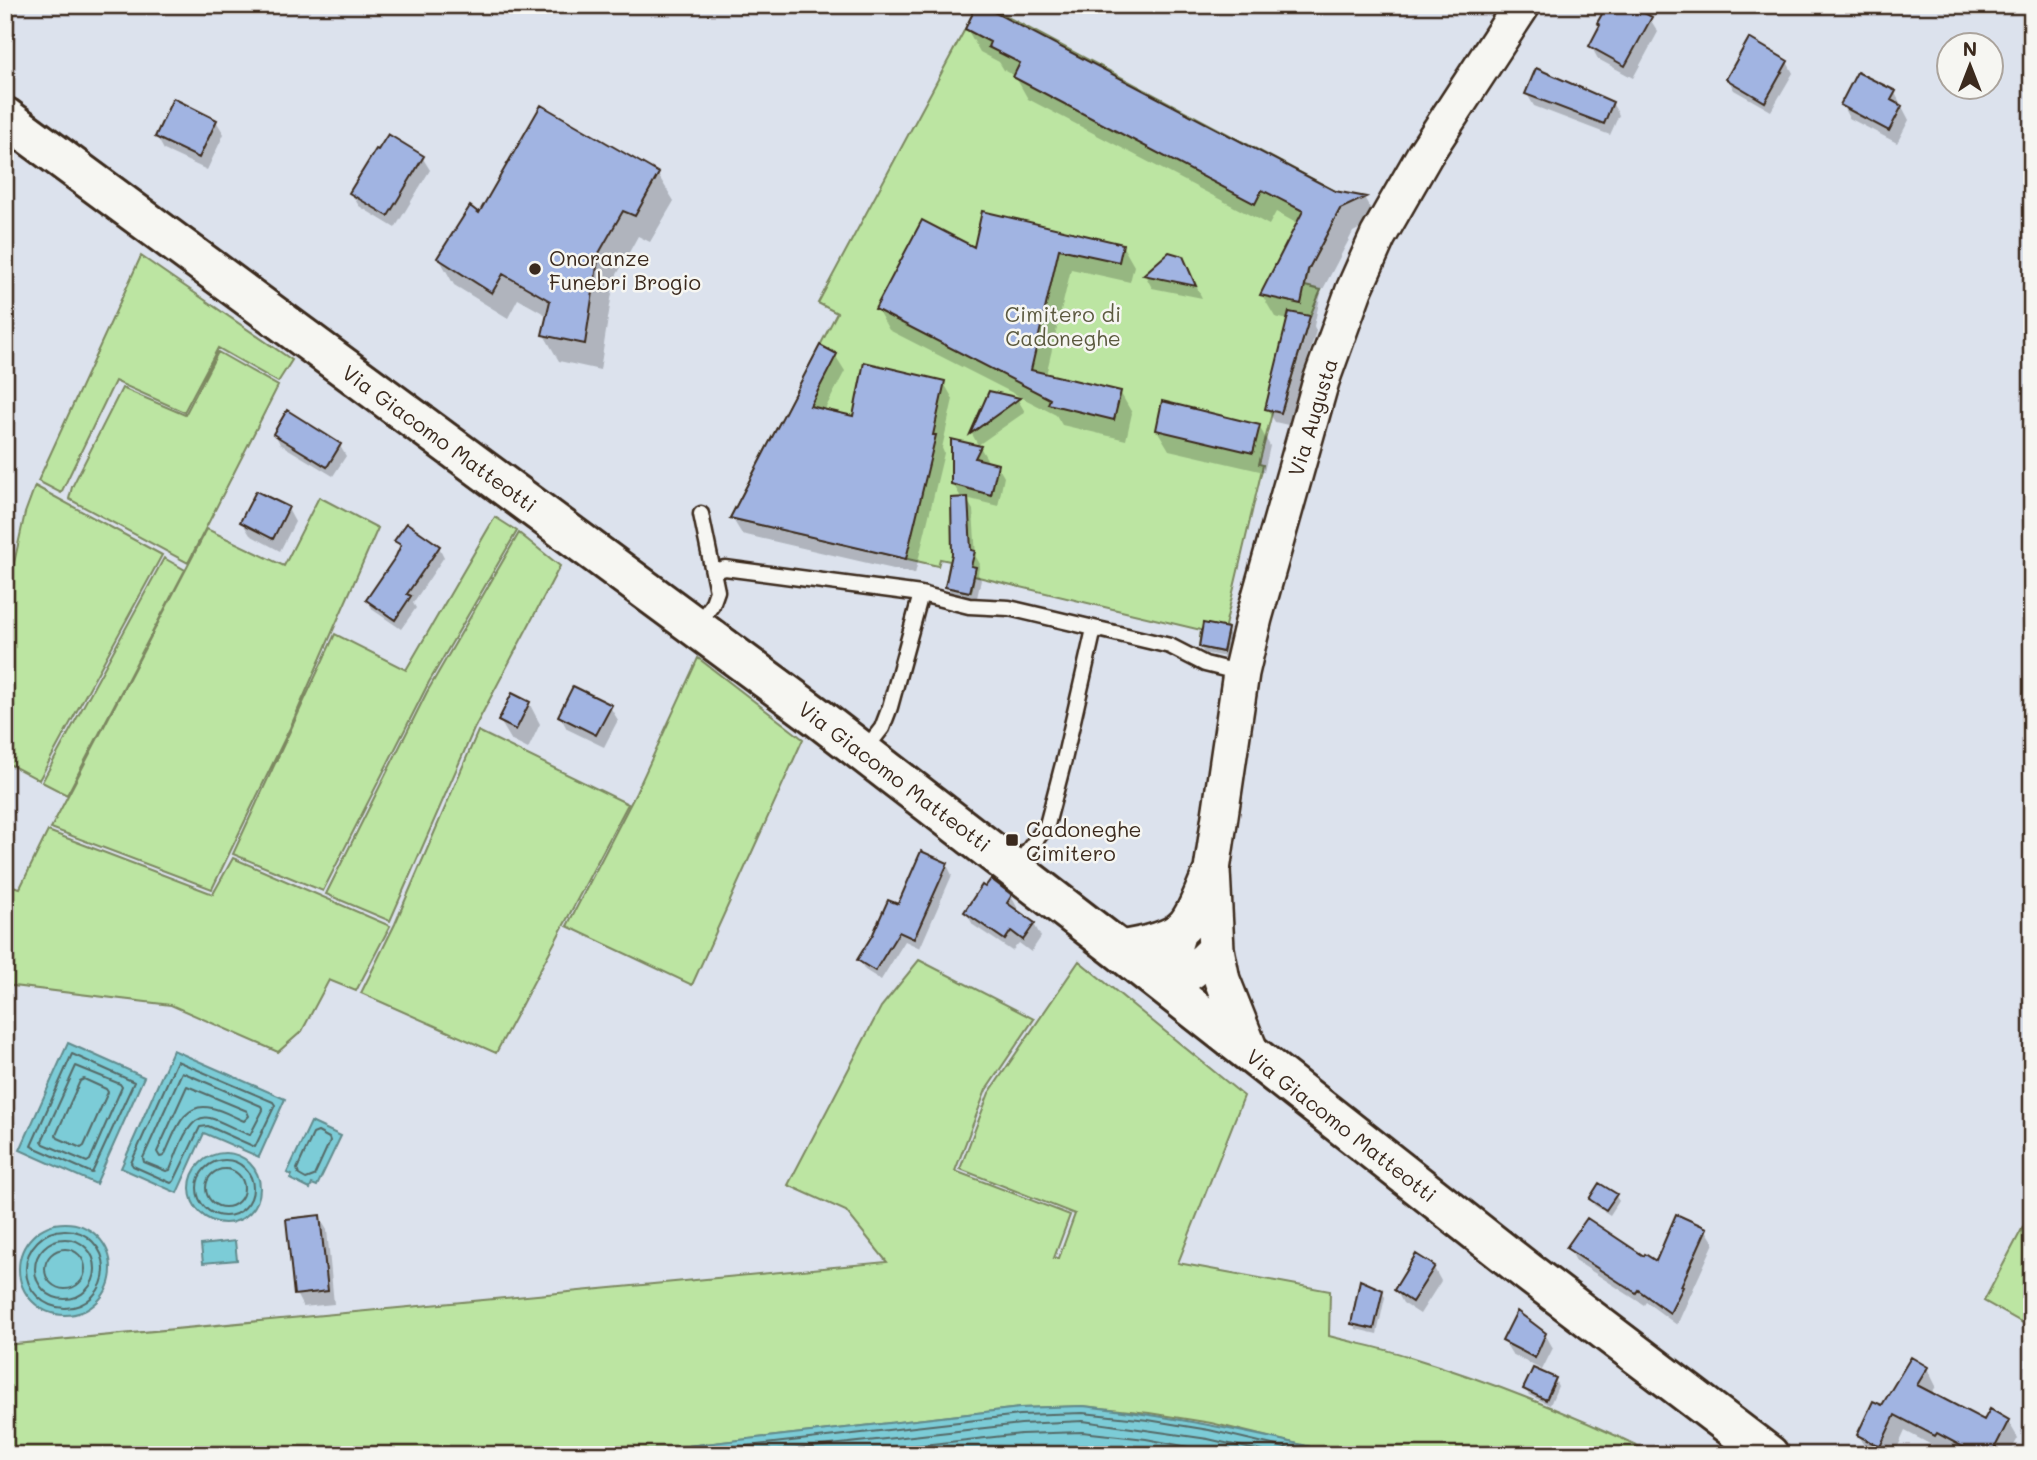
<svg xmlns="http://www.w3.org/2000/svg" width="2037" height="1460" viewBox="0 0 2037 1460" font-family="Mali,sans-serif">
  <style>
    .green { fill: #bce5a2; stroke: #7c8860; stroke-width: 2 }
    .water { fill: #7cccd7; stroke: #628b8d; stroke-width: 2 }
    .shadow { fill: #0003 }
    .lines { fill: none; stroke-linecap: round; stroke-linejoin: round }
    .shore { stroke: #556b68; stroke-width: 2 }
    .building { fill: #a1b4e2; stroke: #3b2a1e; stroke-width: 2 }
    .service-casing { stroke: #3b2a1e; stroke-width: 19 }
    .tertiary-casing { stroke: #3b2a1e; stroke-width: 40 }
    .secondary-casing { stroke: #3b2a1e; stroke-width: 44 }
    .service { stroke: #f6f6f2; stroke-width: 14 }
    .tertiary { stroke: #f6f6f2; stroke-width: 35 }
    .secondary { stroke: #f6f6f2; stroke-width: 38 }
    .poi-dot { fill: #3b2a1e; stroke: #f6f6f2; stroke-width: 2.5 }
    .labels { text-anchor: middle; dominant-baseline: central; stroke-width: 5; stroke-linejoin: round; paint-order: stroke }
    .poi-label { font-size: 21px; fill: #3b2a1e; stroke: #f6f6f2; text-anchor: start }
    .park-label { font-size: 21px; fill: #5b593f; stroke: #f6f6f2 }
    .street-label { font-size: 21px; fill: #3b2a1e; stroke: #f6f6f2 }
  </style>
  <rect width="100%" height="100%" fill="#dce2ed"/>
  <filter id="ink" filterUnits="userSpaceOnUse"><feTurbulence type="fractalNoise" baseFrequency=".0143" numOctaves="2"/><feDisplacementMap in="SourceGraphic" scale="14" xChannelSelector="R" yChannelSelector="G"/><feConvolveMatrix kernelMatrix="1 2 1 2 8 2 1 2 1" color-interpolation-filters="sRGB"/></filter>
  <g filter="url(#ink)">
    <path class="green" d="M985 5 1337 192 1347 195 1348 204 1340 209 1309 268 1305 286 1321 290 1310 316 1282 410 1273 409 1259 464 1263 465 1225 626 1228 628 1223 652 1199 647 1201 630 974 576 971 592 945 587 950 561 940 559 938 566 730 518 837 313 818 303 965 29 972 15 973 7Z
      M141 256 292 360 278 382 218 348 184 412 115 381 61 493 38 481Z
      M218 352 278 386 188 563 69 499 72 487 122 388 185 415Z
      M35 486 162 555 39 780 5 762V604L25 513Z
      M319 497 378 528 290 728 212 889 51 828 207 529 284 566Z
      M495 517 517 531 429 682 323 891 233 854 335 634 406 670Z
      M519 533 560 566 474 729 390 921 326 894 427 692Z
      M164 558 185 570 67 795 42 782Z
      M698 658 803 739 692 985 567 926 636 793Z
      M478 731 628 804 496 1053 361 993 395 924Z
      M48 831 213 894 233 858 390 926 356 991 329 980 302 1031 278 1052 171 1005 5 985V884L20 888Z
      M919 960 1034 1019 986 1090 955 1171 1070 1215 1054 1258H1059L1075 1214 960 1169 989 1093 1079 961 1244 1096 1178 1263 1330 1291 1329 1336C1355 1343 1382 1348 1407 1356 1492 1382 1577 1416 1657 1455H1343L1211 1423 1149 1413 1083 1406 1020 1408 609 1455H5V1345L887 1262 846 1211 788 1185 881 1007Z
      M2032 1210V1328L1984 1301Z"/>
    <path class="water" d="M68 1043 144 1077 96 1184 20 1150Z
      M173 1050 285 1099 259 1157 204 1133 177 1193 121 1168Z
      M311 1122 341 1136 317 1186 312 1184 310 1189 290 1179 292 1175 287 1173Z
      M190 1188a35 35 0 1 1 70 0a35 35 0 1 1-70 0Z
      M19 1269a46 46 0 1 1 92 0a46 46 0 1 1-92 0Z
      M235 1241 237 1260 203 1263 201 1245Z
      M1083 1406C1172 1416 1257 1433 1343 1455H609L1020 1408Z"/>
    <path class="shadow" d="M987 10 1334 192 1365 199 1377 220 1353 232 1321 293 1314 326 1316 331 1288 425 1275 422 1267 409 1289 320 1275 317 1262 295 1298 224 1276 212 1269 225 1028 99 1015 76 1004 70 999 62 980 52 967 29Z
      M1650 19 1658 32 1633 78 1598 59 1591 46 1601 27 1599 23Z
      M1787 62 1793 73 1771 111 1734 90 1728 79Z
      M1895 93 1909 120 1897 143 1849 118 1842 105Z
      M1527 94 1612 103 1619 115 1610 135 1534 106Z
      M216 121 224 134 207 170 164 150 157 137Z
      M422 157 430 170 395 228 359 206 351 193Z
      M658 175 674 201 650 242 638 236 614 280 600 370 559 361 544 335 548 316 518 299 508 318 454 285 439 258 480 215Z
      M1122 245 1134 266 1130 282 1071 269 1046 375 1120 392 1132 413 1126 440 1062 425 1056 415 889 330 877 309 975 249Z
      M1170 254 1182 257 1202 298 1152 288 1145 275Z
      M835 355 845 371 824 411 855 418 944 383 953 399 942 448 944 453 915 574 742 534 732 518Z
      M990 393 1018 400 1025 412 978 445 972 434Z
      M1259 426 1270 446 1264 472 1169 450 1157 430Z
      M275 434 340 446 346 456 333 476 280 444Z
      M980 447 987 459 986 463 997 465 1004 477 998 506 966 498 973 510 976 557 980 564 978 574 981 580 976 602 953 597 947 586 962 499 953 484Z
      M288 509 295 522 280 551 250 535 242 522Z
      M396 541 439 547 444 557 413 603 416 608 401 629 373 610 368 601 401 549Z
      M1227 629 1230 635 1226 657 1204 653 1200 647Z
      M529 703 540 724 528 749 512 741 500 721Z
      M610 707 618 720 604 747 567 729 560 716Z
      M5 834 9 841 5 854Z
      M947 865 952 875 920 948 905 941 881 980 865 970 859 960 898 906Z
      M1011 896 1018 909 1016 912 1034 924 1041 937 1031 952 1019 943 1012 951 973 925 966 912Z
      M1615 1195 1619 1201 1610 1215 1594 1205 1591 1199Z
      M319 1217 327 1230 334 1304 303 1307 296 1294Z
      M1706 1230 1714 1243 1677 1325 1646 1302 1644 1305 1576 1261 1569 1248 1644 1259 1656 1263Z
      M1434 1268 1441 1281 1420 1314 1403 1303 1396 1290Z
      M1381 1291 1385 1297 1377 1334 1356 1329 1353 1323Z
      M1545 1334 1553 1348 1542 1370 1512 1354 1504 1341Z
      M1927 1368 1936 1386 1931 1395 1985 1423 2008 1421 2018 1438 2009 1455H1957L1947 1449 1945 1452 1905 1431 1894 1455H1874L1868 1452 1859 1435 1883 1407Z
      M1555 1380 1558 1386 1550 1405 1529 1395 1525 1389Z"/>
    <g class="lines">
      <path class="shore" d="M72 1054 134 1082 92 1173 31 1146Z
        M177 1061 273 1102 275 1105 255 1147 208 1126 200 1127 174 1181 171 1183 133 1166 131 1163Z
        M76 1066 120 1084 122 1087 90 1160 87 1162 44 1144 42 1141Z
        M182 1072 261 1106 263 1110 250 1135C237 1131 224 1122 210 1118 188 1112 177 1154 170 1170L166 1171 144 1162 143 1158Z
        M84 1079 106 1089 108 1092 84 1146 81 1148 58 1138 56 1135 80 1081Z
        M187 1086 247 1111 249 1116 244 1121C233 1117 223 1110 212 1108 182 1100 174 1136 164 1156L160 1157 157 1152Z
        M318 1132 329 1138 330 1141 314 1176 306 1179 299 1175 297 1169 313 1134Z
        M197 1188a28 28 0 1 1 56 0a28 28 0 1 1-56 0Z
        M206 1188a19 19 0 1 1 38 0a19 19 0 1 1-38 0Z
        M26 1269a39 39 0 1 1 78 0a39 39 0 1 1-78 0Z
        M35 1269a30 30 0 1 1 60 0a30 30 0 1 1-60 0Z
        M45 1269a20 20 0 1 1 40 0a20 20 0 1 1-40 0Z
        M668 1455 1020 1415 1083 1413 1148 1420 1209 1430 1315 1455
        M741 1455 1021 1424 1083 1421 1208 1439 1278 1455
        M833 1455 1021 1434 1082 1432 1146 1439 1231 1455"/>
    </g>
    <path class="building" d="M972 5H986L988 9 1335 191 1366 197 1340 209 1308 270 1301 304 1260 295 1303 211 1262 190 1255 204 1013 77 1020 63 988 47 990 42 965 29 972 15Z
      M1607 5H1629L1652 17 1625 66 1589 46 1600 25 1597 23Z
      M1749 38 1788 61 1765 102 1726 79Z
      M1536 68 1613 102 1604 124 1525 94Z
      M1857 72 1896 91 1891 100 1902 106 1889 131 1840 105Z
      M173 98 217 120 199 158 155 137Z
      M541 105 659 173 635 216 623 211 599 253 585 344 542 335 550 301 503 274 492 293 437 258 470 206 479 213Z
      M388 134 424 156 388 216 349 193 376 149 378 150Z
      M982 211 1123 244 1119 262 1059 249 1031 370 1121 391 1114 420 1048 404 1050 399 875 309 922 220 974 247Z
      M1169 252 1183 256 1196 286 1143 275Z
      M1289 312 1310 316 1281 413 1265 409Z
      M820 345 837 354 810 406 853 416 864 362 945 381 933 435H936L906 559 730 518Z
      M989 391 1020 398 970 434Z
      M1162 401 1260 425 1253 453 1156 430Z
      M287 410 341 444 327 467 273 434Z
      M951 439 981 446 975 458 998 464 991 495 951 484Z
      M256 491 289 507 273 539 240 522Z
      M968 497 971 550 975 551 971 566 976 567 970 592 945 587 952 554 951 498Z
      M407 523 440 546 407 594 411 596 395 620 366 600 396 556 401 545 394 541Z
      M1203 623 1228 628 1223 652 1199 647Z
      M573 686 612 705 596 735 558 716Z
      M512 693 530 702 516 730 498 721Z
      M921 851 948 863 914 939 899 932 875 971 857 960 873 934 888 900 898 904Z
      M991 879 1012 895 1007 903 1035 923 1023 940 1011 931 1005 940 964 912 982 885 985 887Z
      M1599 1183 1617 1194 1606 1210 1589 1199Z
      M1676 1214 1707 1228 1681 1286 1683 1287 1670 1313 1638 1290 1636 1293 1566 1248 1587 1218 1644 1256 1645 1254 1656 1261Z
      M320 1215 328 1291 294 1295 286 1219Z
      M1416 1254 1435 1266 1412 1302 1394 1290Z
      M1360 1280 1383 1290 1374 1329 1351 1324Z
      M1517 1311 1546 1333 1535 1358 1502 1341Z
      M1911 1357 1928 1367 1917 1385 1984 1420 1990 1409 2009 1420 1991 1455H1978L1937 1433 1935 1436 1895 1415 1880 1447 1857 1435 1873 1401 1882 1405Z
      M1533 1368 1556 1378 1546 1400 1523 1389Z"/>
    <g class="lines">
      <g class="service-casing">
        <path id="service" d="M713 571 725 568 921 594
          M697 625 712 605 717 591 701 514
          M864 751 882 728 890 707 921 594 969 606 1009 608 1170 646 1205 664 1241 673
          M1016 867 1047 825 1064 760 1094 629"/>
      </g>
      <g class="tertiary-casing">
        <path id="tertiary" d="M1178 932 1167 968 1166 987C1186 977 1201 965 1216 949
          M1118 949C1139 946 1172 941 1186 924 1197 910 1203 889 1211 873
          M1251 1053 1222 980 1216 949 1212 870 1241 673 1254 618 1321 381 1354 290 1378 236 1425 154 1522 5"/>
      </g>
      <g class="secondary-casing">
        <path id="secondary" d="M5 117 816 716 1118 949 1528 1272 1769 1455"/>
      </g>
      <use href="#service" class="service"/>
      <use href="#tertiary" class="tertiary"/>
      <use href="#secondary" class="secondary"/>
    </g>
  </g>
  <g class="poi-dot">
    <circle cx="535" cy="269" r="7"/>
    <rect x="1005" y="833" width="14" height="14" rx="3.5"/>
  </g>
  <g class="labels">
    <g class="poi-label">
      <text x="549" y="257">Onoranze<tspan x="549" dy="24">Funebri Brogio</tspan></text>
      <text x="1026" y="828">Cadoneghe<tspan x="1026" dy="24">Cimitero</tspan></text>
    </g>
    <g class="park-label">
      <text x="1063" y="313">Cimitero di<tspan x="1063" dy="24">Cadoneghe</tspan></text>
    </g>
    <g class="street-label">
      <text transform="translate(1312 417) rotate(-73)">Via Augusta</text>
      <text transform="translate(440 438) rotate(36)">Via Giacomo Matteotti</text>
      <text transform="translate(895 776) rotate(37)">Via Giacomo Matteotti</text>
      <text transform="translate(1342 1125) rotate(38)">Via Giacomo Matteotti</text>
    </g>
  </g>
  <rect width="2037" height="1460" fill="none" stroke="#f6f6f2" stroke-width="28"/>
  <rect x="14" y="14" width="2009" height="1432" fill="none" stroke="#3b2a1e" stroke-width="2.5" filter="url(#ink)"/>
  <g transform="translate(1970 66)"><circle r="33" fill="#f6f6f2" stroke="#aba49d" stroke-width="2"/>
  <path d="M0-5L12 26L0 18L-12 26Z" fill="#3b2a1e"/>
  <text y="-10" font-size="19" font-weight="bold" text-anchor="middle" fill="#3b2a1e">N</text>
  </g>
</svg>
